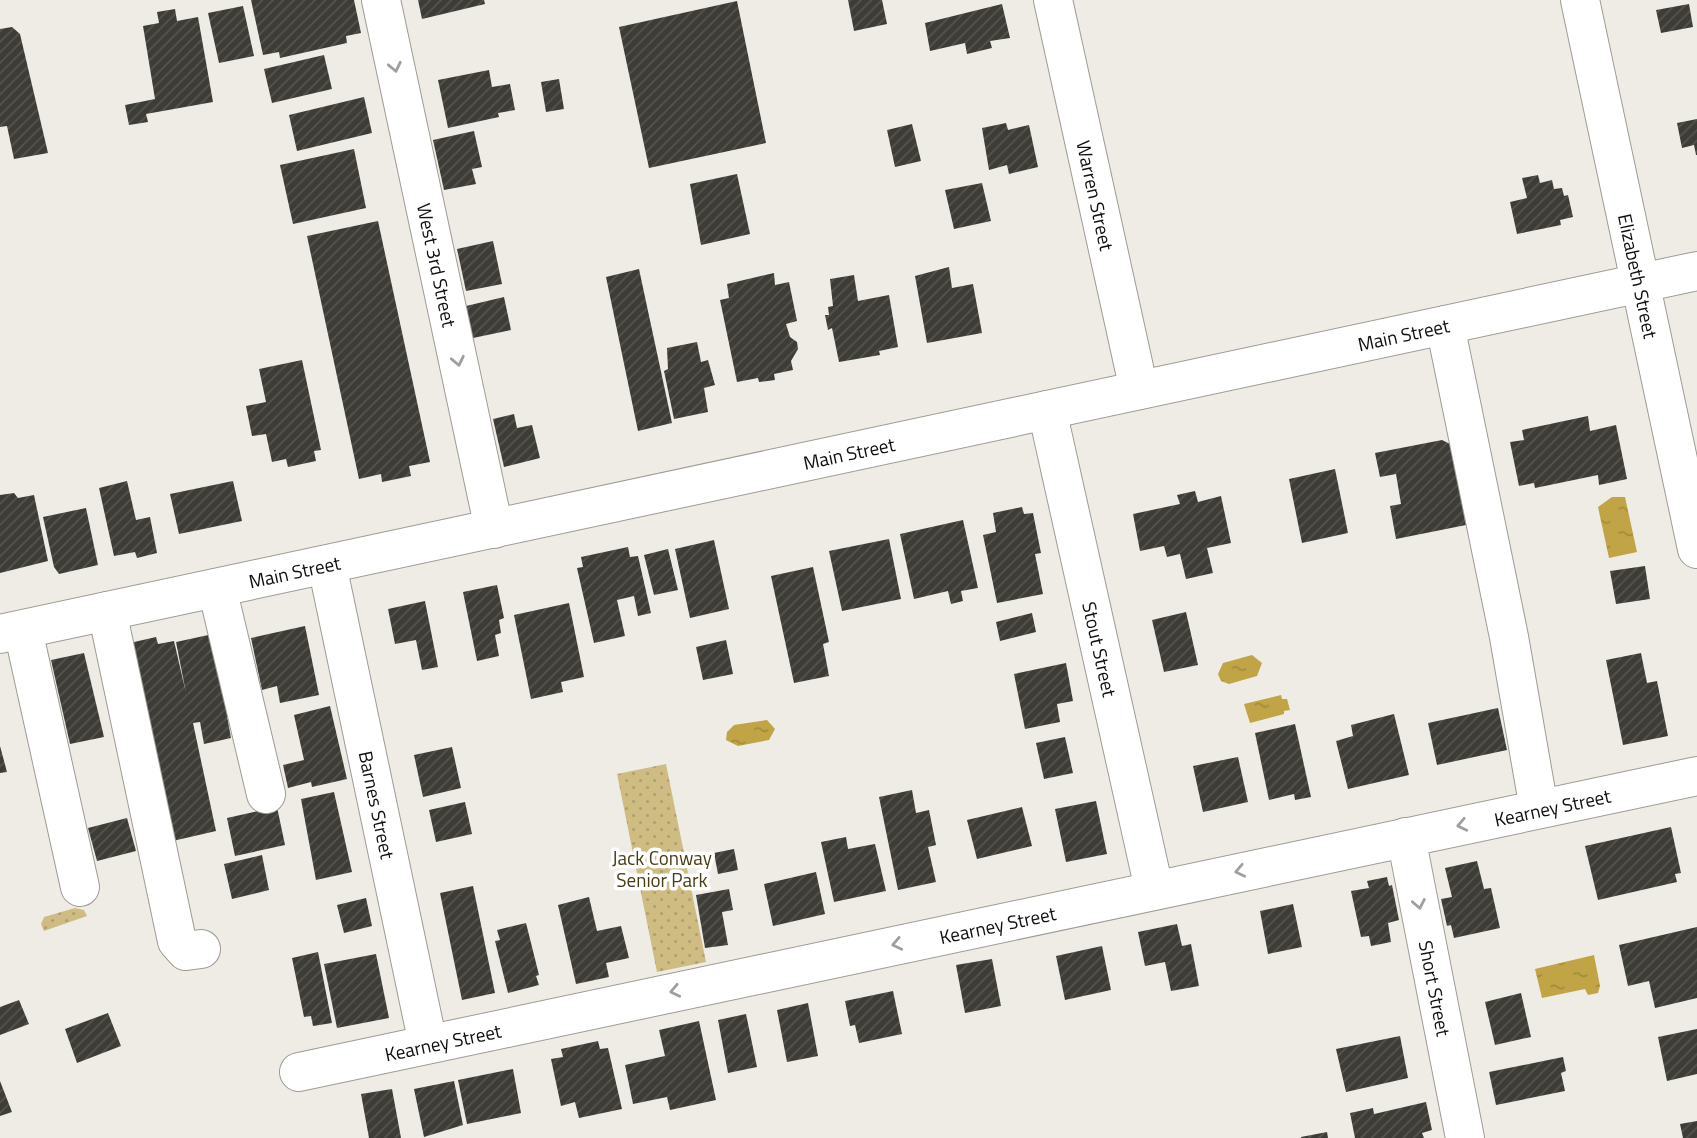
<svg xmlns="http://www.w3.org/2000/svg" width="1697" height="1138" viewBox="0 0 1697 1138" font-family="'Titillium Web',sans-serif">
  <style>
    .green { fill: url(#green-dots) }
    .water { fill: url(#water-ripples) }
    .building { fill: url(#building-hatch) }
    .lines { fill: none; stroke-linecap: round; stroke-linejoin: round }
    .minor-casing { stroke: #9e9b95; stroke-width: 40 }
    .minor { stroke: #fff; stroke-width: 38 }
    .oneway { stroke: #9f9f9e }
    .labels { text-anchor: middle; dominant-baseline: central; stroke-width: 7; stroke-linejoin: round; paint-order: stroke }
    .street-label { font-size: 19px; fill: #100f0d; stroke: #fff }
    .park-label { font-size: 19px; fill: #483c13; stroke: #fff }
  </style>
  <defs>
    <pattern id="green-dots" width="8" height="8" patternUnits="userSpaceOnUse" patternTransform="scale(1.75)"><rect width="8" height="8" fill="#cebc83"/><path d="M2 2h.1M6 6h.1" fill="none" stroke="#b0a070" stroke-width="1.8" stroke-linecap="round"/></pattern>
    <pattern id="water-ripples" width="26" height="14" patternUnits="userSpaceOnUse" patternTransform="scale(1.75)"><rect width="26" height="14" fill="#c0a445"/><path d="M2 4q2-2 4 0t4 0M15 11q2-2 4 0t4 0" fill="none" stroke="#a48c3b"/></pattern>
    <pattern id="building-hatch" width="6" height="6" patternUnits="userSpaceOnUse" patternTransform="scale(1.75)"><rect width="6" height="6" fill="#3d3c36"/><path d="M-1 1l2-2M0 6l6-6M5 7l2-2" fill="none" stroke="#555550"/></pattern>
  </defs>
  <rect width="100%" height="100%" fill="#efece5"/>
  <path class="green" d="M666 764 706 962 657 972 617 774Z
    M75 908 84 910 87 916 44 931 41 924 44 917Z"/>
  <path class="water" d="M1612 497H1625L1637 552 1609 558 1598 507Z
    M1252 655 1262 663 1257 676 1229 684 1221 681 1218 674 1223 663Z
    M1281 695 1282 699H1287L1290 710 1284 711V714L1250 723 1244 704Z
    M767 720 775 729 769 740 738 746 726 740 727 732 734 725Z
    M1594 955 1600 986 1598 993 1588 995 1585 989 1542 998 1535 969Z"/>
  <path class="building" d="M251 0H354L361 33 346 36 347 43 280 58 279 52 263 55Z
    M418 0H484L485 4 422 19Z
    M848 0H882L887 24 854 31Z
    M737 1 766 143 649 168 619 27Z
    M1002 4 1010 38 990 41 992 48 967 54 965 43 930 51 925 23Z
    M1689 4 1693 27 1661 33 1656 10Z
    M243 6 254 56 219 63 208 13Z
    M175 9 177 21 198 17 213 102 146 114 148 122 129 125 125 105 155 99 143 26 159 23 157 12Z
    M12 27 20 34 48 153 14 159 7 126 0 127V29Z
    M324 55 332 89 272 103 264 69Z
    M489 70 492 87 510 84 515 110 498 113 499 117 448 128 438 80Z
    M559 79 564 109 546 112 541 82Z
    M364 97 372 133 297 151 289 115Z
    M1697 119V155H1696L1694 145 1682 148 1677 123Z
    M1006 123 1008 130 1029 125 1038 167 1009 174 1007 165 989 170 982 128Z
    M912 124 921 161 895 167 887 130Z
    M474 131 482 167 472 169 476 184 444 190 433 140Z
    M354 149 366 208 293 224 280 165Z
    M737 174 750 234 701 245 690 184Z
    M1538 175 1540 183 1552 180 1554 189 1562 188 1564 196 1568 195 1573 217 1560 220 1561 225 1517 234 1510 202 1527 198 1522 178Z
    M982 183 991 221 954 229 945 190Z
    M378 221 430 462 409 466 411 476 382 482 381 474 359 479 307 236Z
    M493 241 502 284 466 291 457 249Z
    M949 267 952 288 973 284 982 333 927 343 915 276Z
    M639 269 672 423 638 431 606 277Z
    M774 273 775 285 789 282 797 321 786 324 790 337 797 342 798 349 791 361 793 370 774 374 775 380 759 382 758 378 737 382 720 300 729 298 727 284Z
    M854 275 858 301 889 295 898 347 879 351 880 355 839 362 832 328 828 330 825 315H829L828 307 833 306 830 279Z
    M504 297 511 330 473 338 466 306Z
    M697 342 701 362 708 360 715 385 704 388 708 412 674 419 664 371 668 369 667 348Z
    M302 360 321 450 314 451 316 461 288 467 286 459 272 462 266 434 252 436 246 406 266 402 259 369Z
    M514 414 517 428 532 425 540 458 504 467 493 419Z
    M1588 416 1590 431 1616 425 1627 479 1599 485 1598 475 1535 488 1534 483 1519 486 1510 442 1524 440 1522 430Z
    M1442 440 1450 444 1466 525 1396 539 1390 506 1401 504 1396 474 1380 477 1375 453Z
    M1335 469 1348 533 1302 543 1289 479Z
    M127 481 136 520 150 517 157 553 137 558 135 552 114 556 99 488Z
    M233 481 242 521 179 534 170 494Z
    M1195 491 1198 502 1221 496 1231 543 1207 548 1213 573 1186 579 1180 554 1167 557 1164 546 1140 551 1133 514 1180 504 1177 495Z
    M14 493 18 498 34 495 48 561 0 573V495Z
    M1022 507 1024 514 1033 513 1041 553 1035 554 1043 594 997 603 983 535 996 532 993 513Z
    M86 508 98 565 59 574 54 567 43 517Z
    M963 520 978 588 961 591 963 601 951 604 948 591 914 599 900 534Z
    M889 539 901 599 842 611 829 551Z
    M714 540 729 609 690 618 675 549Z
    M628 547 630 557 638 556 651 613 638 616 634 596 617 600 625 636 594 643 577 568 583 567 581 557Z
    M668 549 678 590 654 595 644 555Z
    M1645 566 1650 599 1616 604 1610 571Z
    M813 567 829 642 823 644 829 676 794 683 771 576Z
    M497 585 504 618 499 620 501 633 495 635 499 656 477 661 463 592Z
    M425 601 438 667 422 670 416 640 395 644 388 609Z
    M569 603 584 677 561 682 563 692 531 699 514 615Z
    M1186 612 1198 665 1164 672 1152 620Z
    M1032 613 1036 632 1000 641 996 622Z
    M305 626 319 695 280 703 277 686 262 690 251 638Z
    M213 634 231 714 227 716 231 738 204 744 200 722 193 723 216 831 164 843 121 645 156 637 158 644 174 641 186 693 176 642Z
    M726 640 733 674 703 680 696 647Z
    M84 653 104 737 70 744 51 660Z
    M1641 653 1647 683 1657 681 1668 736 1623 745 1606 660Z
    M1066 663 1073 701 1057 704 1060 722 1025 729 1014 674Z
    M330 706 347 779 312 787 311 782 288 788 283 765 304 760 294 715Z
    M1498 708 1507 750 1437 765 1428 723Z
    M1394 714 1409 775 1348 789 1336 741 1353 736 1351 725Z
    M1295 724 1311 797 1295 800 1294 794 1269 800 1255 733Z
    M1065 737 1073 773 1044 779 1036 743Z
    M0 746 7 772 0 773Z
    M452 747 461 788 423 797 414 755Z
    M1238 757 1248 802 1203 812 1193 766Z
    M912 790 916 813 929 810 936 845 928 847 936 882 898 890 879 797Z
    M334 792 352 872 316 880 301 799Z
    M1096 801 1107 854 1066 862 1055 809Z
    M465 802 472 834 436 842 429 810Z
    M277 807 285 845 235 856 227 818Z
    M1022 807 1032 846 977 859 967 820Z
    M127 818 136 851 97 861 88 828Z
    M1671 827 1681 873 1675 874 1677 882 1598 900 1585 846Z
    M846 837 848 849 875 844 886 891 834 902 821 842Z
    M734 849 738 870 718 874 714 853Z
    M262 855 269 890 232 899 224 864Z
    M1477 861 1484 889 1491 888 1500 928 1454 938 1451 925 1447 926 1441 899 1452 897 1445 868Z
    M816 872 825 914 773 926 764 884Z
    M1387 877 1389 886 1392 885 1399 920 1388 923 1391 942 1371 946 1369 936 1361 937 1351 891 1369 888 1367 881Z
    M473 886 495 993 462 1000 440 893Z
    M729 889 733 910 722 912 728 945 705 948 696 895Z
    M589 897 597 931 621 926 629 958 606 963 609 977 576 984 558 905Z
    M366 898 372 926 344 933 337 905Z
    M1293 904 1302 947 1268 954 1260 911Z
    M526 923 539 975 536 976 539 985 508 993 495 941 500 940 497 930Z
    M1177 924 1182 946 1191 944 1199 986 1171 991 1165 962 1145 966 1138 932Z
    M1697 927V998L1655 1008 1649 981 1628 986 1619 945Z
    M1102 946 1111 990 1065 1000 1056 956Z
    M318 952 332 1023 313 1026 311 1016 304 1017 292 958Z
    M376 954 389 1018 337 1028 324 964Z
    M992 959 1001 1006 965 1013 956 965Z
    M893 991 902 1034 859 1043 855 1025 850 1026 845 1001Z
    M1521 993 1531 1037 1495 1045 1485 1002Z
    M19 1000 29 1024 0 1035V1007Z
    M808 1003 818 1056 787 1062 777 1010Z
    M108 1013 121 1046 77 1063 65 1029Z
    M746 1014 757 1067 728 1073 718 1020Z
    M699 1021 716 1100 670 1110 667 1097 633 1104 625 1065 665 1056 659 1030Z
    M1697 1029V1074L1667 1081 1658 1037Z
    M1400 1036 1408 1078 1346 1092 1336 1049Z
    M598 1041 600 1049 608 1048 622 1109 579 1118 575 1102 561 1106 551 1059 563 1057 561 1049Z
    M1563 1057 1566 1071 1561 1073 1565 1091 1496 1105 1489 1072Z
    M513 1069 521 1113 467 1124 458 1080Z
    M0 1081 12 1112 0 1116Z
    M454 1081 463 1125 424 1137 414 1089Z
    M392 1089 401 1138H369L361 1094Z
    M1426 1102 1432 1130 1422 1133 1424 1138H1355L1350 1113 1373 1108 1374 1114Z
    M1697 1121V1138H1683L1680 1124Z
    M1327 1132 1328 1138H1301V1137Z"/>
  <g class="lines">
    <g class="minor-casing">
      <g id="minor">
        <path id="s1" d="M381 0 494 529"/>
        <path id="s2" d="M1053 0 1139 390"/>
        <path id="s3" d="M1580 0 1697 549"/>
        <path d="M1445 325 1509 637 1539 809"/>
        <path id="s4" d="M1047 410 1154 889"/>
        <path id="s5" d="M327 565 428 1044"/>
        <path d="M217 588 266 794"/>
        <path d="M107 611 177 941 186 951 201 949"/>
        <path d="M23 630 80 887"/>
        <path id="s6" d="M0 634 1697 271"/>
        <path id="s7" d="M1406 837 1465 1138"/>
        <path id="s8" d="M299 1072 1697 776"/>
      </g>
    </g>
    <use href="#minor" class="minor"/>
  </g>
  <defs><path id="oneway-chevron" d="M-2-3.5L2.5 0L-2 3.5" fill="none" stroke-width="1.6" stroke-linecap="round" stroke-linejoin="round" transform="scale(1.75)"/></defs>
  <g class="oneway">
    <use href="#oneway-chevron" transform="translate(395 67) rotate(78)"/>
    <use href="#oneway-chevron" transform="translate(458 361) rotate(78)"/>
    <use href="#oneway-chevron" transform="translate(1462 825) rotate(168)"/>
    <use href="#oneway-chevron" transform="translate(1240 871) rotate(168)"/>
    <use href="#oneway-chevron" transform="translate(1419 904) rotate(79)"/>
    <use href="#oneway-chevron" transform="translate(897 944) rotate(168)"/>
    <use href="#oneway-chevron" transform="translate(675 991) rotate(168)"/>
  </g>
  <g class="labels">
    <g class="street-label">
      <text stroke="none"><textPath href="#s2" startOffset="200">Warren Street</textPath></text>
      <text stroke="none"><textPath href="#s1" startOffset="271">West 3rd Street</textPath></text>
      <text stroke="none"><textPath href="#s3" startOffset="282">Elizabeth Street</textPath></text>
      <text stroke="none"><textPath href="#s6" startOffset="1435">Main Street</textPath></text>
      <text stroke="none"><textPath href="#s6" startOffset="868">Main Street</textPath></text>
      <text stroke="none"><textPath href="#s6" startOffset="301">Main Street</textPath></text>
      <text stroke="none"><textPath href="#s4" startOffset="245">Stout Street</textPath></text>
      <text stroke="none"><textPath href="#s5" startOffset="245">Barnes Street</textPath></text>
      <text stroke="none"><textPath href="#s8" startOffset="1281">Kearney Street</textPath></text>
      <text stroke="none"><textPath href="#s8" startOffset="714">Kearney Street</textPath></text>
      <text stroke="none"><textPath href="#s7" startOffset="154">Short Street</textPath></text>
      <text stroke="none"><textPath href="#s8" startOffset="147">Kearney Street</textPath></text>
    </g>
    <g class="park-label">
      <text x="662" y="857">Jack Conway<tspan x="662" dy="22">Senior Park</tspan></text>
    </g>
  </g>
</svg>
